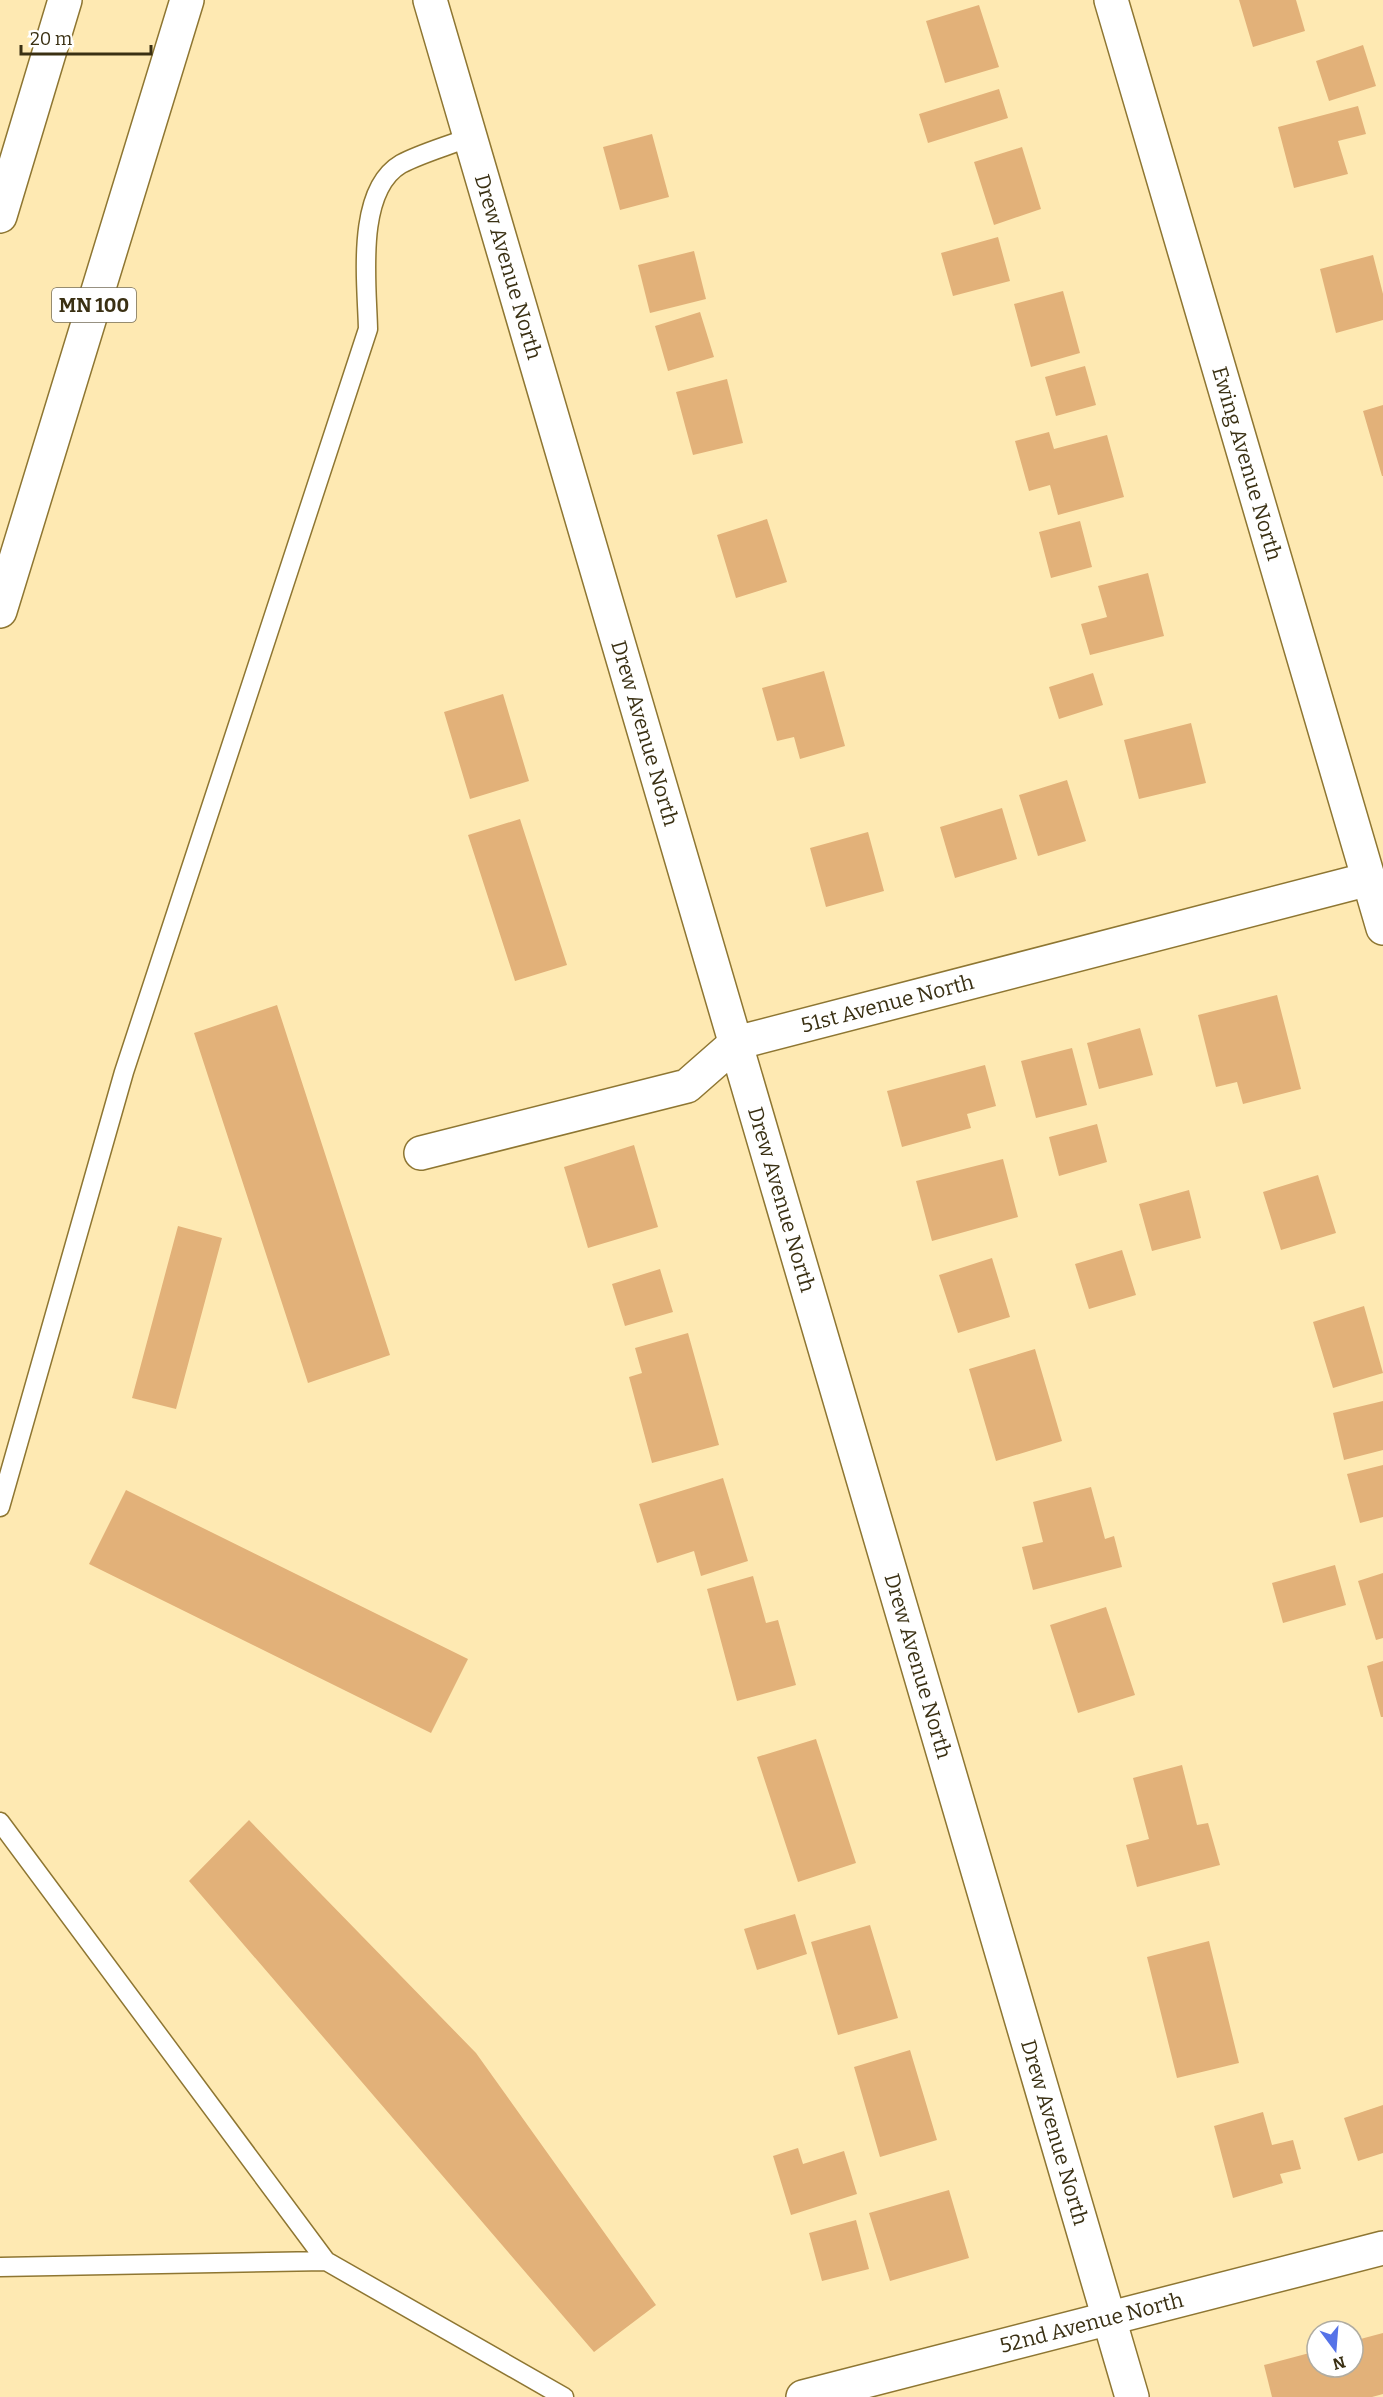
<svg xmlns="http://www.w3.org/2000/svg" width="1383" height="2397" viewBox="0 0 1383 2397" font-family="Bitter,serif">
  <style>
    .building { fill: #e2b179 }
    .lines { fill: none; stroke-linecap: round; stroke-linejoin: round }
    .service-casing { stroke: #8e7632; stroke-width: 21 }
    .minor-casing { stroke: #8e7632; stroke-width: 36 }
    .motorway-casing { stroke: #8e7632; stroke-width: 36 }
    .service { stroke: #fff; stroke-width: 18 }
    .minor { stroke: #fff; stroke-width: 33 }
    .motorway { stroke: #fff; stroke-width: 33 }
    .labels { text-anchor: middle; dominant-baseline: central; stroke-width: 4.5; stroke-linejoin: round; paint-order: stroke }
    .shield { fill: #fff; stroke: #756e5a; stroke-width: 1.5 }
    .shield-label { font-size: 20px; font-weight: bold; fill: #3a3013 }
    .street-label { font-size: 21px; fill: #3a3013; stroke: #fff }
  </style>
  <rect width="100%" height="100%" fill="#fee9b2"/>
  <path class="building" d="M1239 0H1296L1305 31 1253 47Z
    M979 5 999 67 945 83 926 21Z
    M1363 45 1376 86 1329 101 1316 61Z
    M999 89 1008 118 928 143 919 114Z
    M1358 106 1366 134 1338 141 1348 174 1294 188 1278 127Z
    M652 134 669 197 620 210 603 147Z
    M1022 147 1041 209 994 225 974 162Z
    M998 237 1010 281 953 296 941 253Z
    M694 251 706 299 650 313 638 265Z
    M1373 255 1383 294V320L1336 333 1320 269Z
    M1063 291 1080 353 1031 367 1014 304Z
    M700 312 714 357 668 371 655 326Z
    M1085 366 1096 405 1056 416 1045 377Z
    M727 379 743 443 693 455 676 392Z
    M1383 405V476H1382L1363 411Z
    M1049 432 1054 449 1107 435 1124 497 1058 515 1050 485 1029 491 1015 441Z
    M767 519 787 582 736 598 717 535Z
    M1080 521 1092 567 1051 578 1039 532Z
    M1148 573 1164 636 1090 655 1081 624 1107 617 1098 586Z
    M824 671 845 746 800 759 794 737 777 741 762 688Z
    M1093 673 1103 705 1059 719 1049 687Z
    M503 694 529 781 470 799 444 712Z
    M1191 723 1206 783 1139 799 1124 740Z
    M1067 780 1086 841 1038 856 1019 795Z
    M1002 808 1017 859 955 878 940 827Z
    M520 819 567 965 515 981 468 835Z
    M868 832 884 891 826 907 810 848Z
    M1277 995 1301 1089 1243 1104 1237 1082 1216 1087 1198 1015Z
    M277 1005 390 1355 308 1383 194 1033Z
    M1140 1028 1153 1075 1099 1089 1087 1043Z
    M1072 1048 1087 1105 1036 1118 1021 1061Z
    M985 1065 996 1106 967 1114 971 1128 902 1147 887 1091Z
    M1097 1124 1107 1162 1059 1176 1049 1137Z
    M634 1145 658 1227 588 1248 564 1167Z
    M1003 1159 1018 1217 932 1241 916 1181Z
    M1318 1175 1336 1233 1281 1250 1263 1192Z
    M1189 1190 1201 1238 1152 1251 1139 1204Z
    M178 1226 222 1238 176 1409 132 1398Z
    M1122 1250 1136 1295 1089 1309 1075 1264Z
    M992 1258 1010 1317 958 1333 939 1275Z
    M660 1269 673 1312 625 1326 612 1284Z
    M1364 1306 1383 1373 1333 1388 1313 1322Z
    M688 1333 719 1445 652 1463 629 1377 642 1373 635 1348Z
    M1035 1349 1062 1441 996 1461 969 1369Z
    M1383 1401V1450L1344 1460 1333 1413Z
    M1383 1465V1517L1360 1523 1347 1474Z
    M723 1478 748 1561 701 1576 694 1551 657 1563 639 1504Z
    M1091 1487 1105 1539 1114 1536 1122 1567 1033 1590 1022 1547 1043 1542 1033 1502Z
    M126 1490 468 1659 431 1733 89 1564Z
    M1335 1565 1346 1605 1283 1623 1272 1583Z
    M1383 1573V1638L1376 1640 1358 1581Z
    M753 1576 766 1623 778 1620 796 1685 737 1701 707 1589Z
    M1106 1607 1135 1695 1078 1713 1050 1625Z
    M1383 1661V1717H1381L1367 1666Z
    M816 1739 856 1863 798 1882 757 1757Z
    M1182 1765 1197 1825 1208 1823 1220 1865 1137 1887 1126 1845 1149 1839 1133 1778Z
    M249 1820 476 2053 656 2305 594 2352 189 1881Z
    M795 1914 807 1954 757 1970 744 1929Z
    M870 1925 898 2018 838 2035 811 1942Z
    M1209 1941 1239 2063 1177 2078 1147 1957Z
    M910 2050 937 2140 880 2157 854 2067Z
    M1383 2105V2153L1358 2161 1344 2118Z
    M1263 2112 1272 2145 1293 2140 1301 2169 1280 2174 1283 2183 1233 2198 1214 2126Z
    M798 2148 803 2164 844 2151 857 2194 791 2215 773 2156Z
    M949 2190 969 2258 890 2281 869 2213Z
    M856 2220 869 2269 822 2281 809 2233Z
    M1383 2333V2394L1372 2397H1272L1264 2365 1317 2351V2367H1353V2341Z"/>
  <g class="lines">
    <g class="service-casing">
      <path id="service" d="M0 1507 124 1072 368 329C367 283 355 191 401 164 422 153 448 146 470 137
        M0 1822 326 2261 0 2267
        M326 2261 564 2397"/>
    </g>
    <g class="minor-casing">
      <g id="minor">
        <path id="s1" d="M430 0 1132 2397"/>
        <path id="s2" d="M1111 0 1383 928"/>
        <path id="s3" d="M421 1153 687 1086 736 1043 1369 879"/>
        <path id="s4" d="M803 2397 1383 2248"/>
      </g>
    </g>
    <g class="motorway-casing">
      <path id="motorway" d="M0 216 65 0
        M0 611 187 0"/>
    </g>
    <use href="#service" class="service"/>
    <use href="#minor" class="minor"/>
    <use href="#motorway" class="motorway"/>
  </g>
  <g class="labels">
    <rect class="shield" x="52" y="288" width="84" height="34" rx="4.5"/>
    <g class="shield-label">
      <text x="94" y="305">MN 100</text>
    </g>
    <g class="street-label">
      <text stroke="none"><textPath href="#s1" startOffset="278">Drew Avenue North</textPath></text>
      <text stroke="none"><textPath href="#s2" startOffset="483">Ewing Avenue North</textPath></text>
      <text stroke="none"><textPath href="#s1" startOffset="764">Drew Avenue North</textPath></text>
      <text stroke="none"><textPath href="#s3" startOffset="496">51st Avenue North</textPath></text>
      <text stroke="none"><textPath href="#s1" startOffset="1250">Drew Avenue North</textPath></text>
      <text stroke="none"><textPath href="#s1" startOffset="1736">Drew Avenue North</textPath></text>
      <text stroke="none"><textPath href="#s1" startOffset="2222">Drew Avenue North</textPath></text>
      <text stroke="none"><textPath href="#s4" startOffset="298">52nd Avenue North</textPath></text>
    </g>
  </g>
  <g transform="translate(1335 2349) rotate(164)"><circle r="28" fill="#ffffff" stroke="#b0aca1" stroke-width="1.5"/>
  <path d="M0-4.5L10 22L0 15L-10 22Z" fill="#5673e8"/>
  <text y="-9" font-size="16" font-weight="bold" text-anchor="middle" fill="#3a3013">N</text>
  </g>
  <path d="M21 45v9h130v-9" fill="none" stroke="#3a3013" stroke-width="3"/>
  <text x="30" y="45" font-size="18" fill="#3a3013" stroke="#ffffff" stroke-width="4.5" paint-order="stroke">20 m</text>
</svg>
